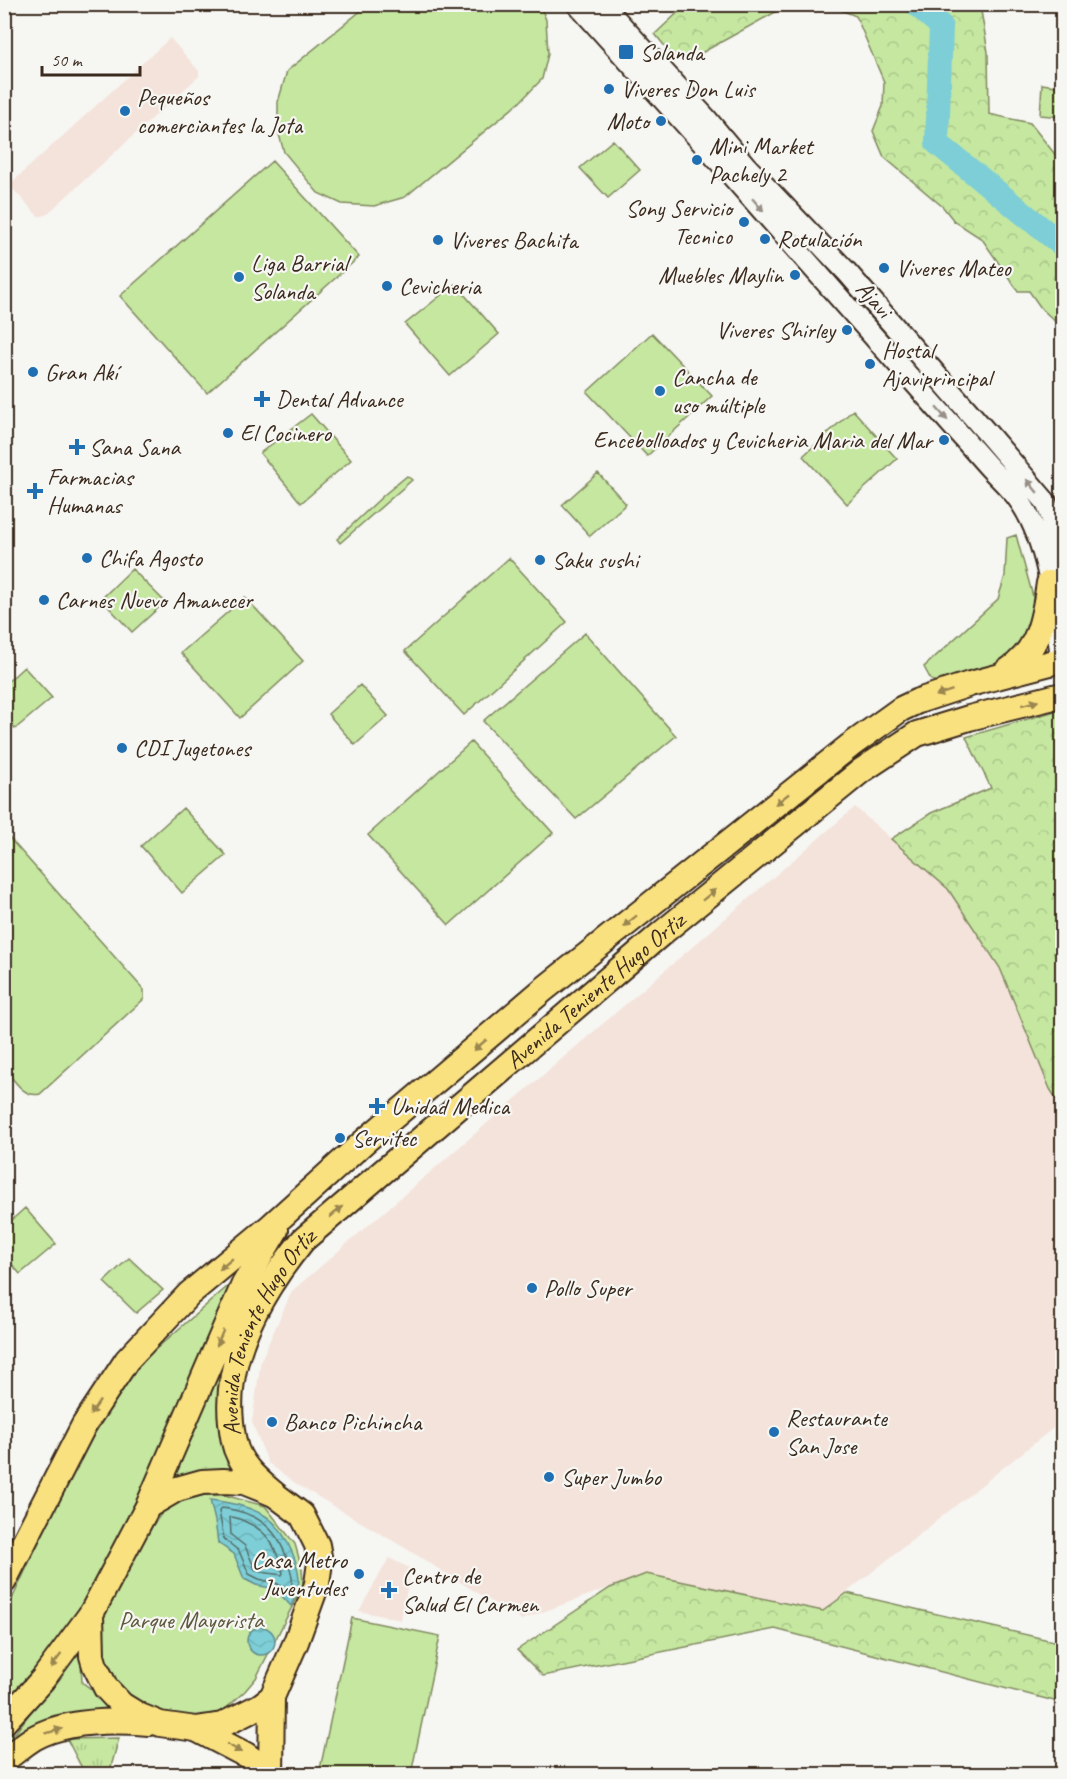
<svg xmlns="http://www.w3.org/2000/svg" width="1067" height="1779" viewBox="0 0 1067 1779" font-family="Caveat,sans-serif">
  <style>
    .built { fill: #f4e3db }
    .grass { fill: url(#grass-tufts); stroke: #80885f; stroke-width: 1.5 }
    .forest { fill: url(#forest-crowns); stroke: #80885f; stroke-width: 1.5 }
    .park { fill: #c5e7a0; stroke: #80885f; stroke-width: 1.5 }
    .water { fill: url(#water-waves); stroke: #638c8d; stroke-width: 1.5 }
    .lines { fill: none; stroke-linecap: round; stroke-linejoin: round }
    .shore { stroke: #556c68; stroke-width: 1.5 }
    .river { stroke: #7dced7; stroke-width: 24 }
    .minor-casing { stroke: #3b2a1e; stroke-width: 24 }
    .major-casing { stroke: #3b2a1e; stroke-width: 28 }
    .minor { stroke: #f6f6f2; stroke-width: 20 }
    .major { stroke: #fae180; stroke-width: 24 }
    .oneway { fill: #989088 }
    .oneway2 { fill: #9a864f }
    .poi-dot { fill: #1f6fb2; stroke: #f6f6f2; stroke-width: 2 }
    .labels { text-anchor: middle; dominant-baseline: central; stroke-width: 4.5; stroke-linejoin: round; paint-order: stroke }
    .poi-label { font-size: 24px; fill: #3b2a1e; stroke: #f6f6f2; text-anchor: start }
    .street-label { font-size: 24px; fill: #3b2a1e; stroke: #f6f6f2 }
    .park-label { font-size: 24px; fill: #5e593e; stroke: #f6f6f2 }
  </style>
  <defs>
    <pattern id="grass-tufts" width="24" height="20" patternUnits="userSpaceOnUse" patternTransform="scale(1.5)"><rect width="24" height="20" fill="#c5e7a0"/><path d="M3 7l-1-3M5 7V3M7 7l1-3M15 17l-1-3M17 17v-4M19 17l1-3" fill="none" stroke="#aac689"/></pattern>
    <pattern id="forest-crowns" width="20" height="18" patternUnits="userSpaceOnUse" patternTransform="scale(1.5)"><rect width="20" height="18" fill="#c5e7a0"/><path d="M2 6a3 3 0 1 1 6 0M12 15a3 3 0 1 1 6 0" fill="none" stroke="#aac689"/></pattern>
    <pattern id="water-waves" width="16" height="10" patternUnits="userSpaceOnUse" patternTransform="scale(1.5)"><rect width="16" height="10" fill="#7dced7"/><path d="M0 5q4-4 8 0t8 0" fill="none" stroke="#6db1b8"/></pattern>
  </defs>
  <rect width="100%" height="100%" fill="#f6f6f2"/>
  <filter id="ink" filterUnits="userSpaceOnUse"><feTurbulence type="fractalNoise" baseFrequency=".0167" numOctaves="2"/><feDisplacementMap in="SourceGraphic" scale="12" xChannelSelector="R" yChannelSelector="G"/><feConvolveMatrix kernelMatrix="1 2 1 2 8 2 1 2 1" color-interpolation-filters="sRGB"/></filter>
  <g filter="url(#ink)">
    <path class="built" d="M170 38 199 71V76L47 214 43 216H38L9 185Z
      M855 807 948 889 1000 968 1050 1088 1062 1108V1421L823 1611 646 1574 521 1620 410 1551 298 1485 268 1463 252 1422 261 1360 292 1291Z
      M389 1558 411 1569 401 1620 359 1611Z"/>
    <path class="grass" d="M119 1738 109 1774H85L67 1739Z"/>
    <path class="forest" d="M687 4 980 5 988 52 989 114 1030 123 1062 163V328L1041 308 1029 291H1018L982 239 954 221 943 207 884 157 873 131 883 106 884 82 856 16 833 7 779 10 696 56 676 60 655 34Z
      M1062 709V1108L1050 1089 1000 968 948 889 891 839 931 813 991 788 966 737Z
      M646 1574 823 1611 847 1593 1062 1643V1703L775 1629 543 1676 517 1650 610 1588Z"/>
    <path class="park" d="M368 5H540L546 20 548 54 542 79 520 102 405 197 374 206 342 204 318 193 284 152 278 131V102L287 71Z
      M1042 84 1062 87V117L1040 115Z
      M613 140 640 170 608 198 580 168Z
      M272 161 359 257 207 393 120 296Z
      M455 284 499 334 450 376 405 324Z
      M652 333 712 396 647 456 587 392Z
      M853 410 897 459 847 504 803 456Z
      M311 414 351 460 301 503 260 453Z
      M598 473 626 504 590 536 562 505Z
      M407 476 412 480 340 543 337 539 385 494Z
      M1016 535 1037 611 1013 660 940 683 931 680 924 667 998 599 1005 576 1007 538Z
      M509 558 567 622 464 715 405 651Z
      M132 569 165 602 132 632 101 599Z
      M245 597 303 661 240 718 181 653Z
      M585 633 676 736 576 819 483 721Z
      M24 667 52 698 15 729 5 717V684Z
      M360 685 388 716 355 745 328 714Z
      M471 742 553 833 449 925 368 835Z
      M183 808 226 855 182 893 141 846Z
      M5 833 144 990V999L40 1094C24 1098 14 1080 5 1069Z
      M25 1208 56 1244 20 1274 5 1256V1226Z
      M129 1258 163 1290 136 1313 104 1282Z
      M259 1259 101 1586 5 1714V1614L43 1533 87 1446 133 1369Z
      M253 1286 221 1408 239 1469 204 1470 167 1484 191 1440Z
      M204 1495H224L265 1506 295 1544 302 1569 303 1585 256 1678 245 1691 220 1714 193 1719 159 1716 130 1699 104 1663 97 1615 125 1562 162 1513 179 1501Z
      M352 1618 440 1636 411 1774H319Z
      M80 1645 82 1682 125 1715 5 1754V1739L16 1732Z"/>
    <path class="water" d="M210 1500C230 1503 245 1505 264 1515 282 1525 298 1559 299 1579 299 1589 295 1597 291 1606L275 1589 256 1585 244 1579 234 1554 218 1543 215 1521Z
      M247 1641a14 14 0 1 1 28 0a14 14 0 1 1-28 0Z"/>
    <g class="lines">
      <path class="shore" d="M222 1508C259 1512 279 1530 289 1565 292 1575 294 1583 290 1592L287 1593 278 1584 259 1579 249 1574 239 1551 224 1539 219 1511Z
        M230 1517C237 1517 242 1520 248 1523 270 1532 277 1551 283 1573L282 1575 261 1572 255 1569 245 1546 231 1535Z"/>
      <path class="river" d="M916 4 941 26 937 143 1062 245"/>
      <g class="minor-casing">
        <path id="minor" d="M577 4 724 167 987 465C996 475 1007 485 1016 496 1050 540 1054 611 1062 664
          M602 4 705 117 745 165 846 271 988 434 1046 502 1057 533 1062 558"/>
      </g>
      <g class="major-casing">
        <g id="major">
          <path d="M1006 672C1039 652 1044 618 1049 583"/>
          <path id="s1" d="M274 1494C259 1481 243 1468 236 1449 233 1440 232 1431 231 1422 224 1355 262 1290 303 1240L662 933 861 771 917 734 969 718 1062 695"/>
          <path d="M148 1506 177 1489 202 1482 223 1481 244 1482 274 1494 302 1515 317 1545 320 1562 317 1584 296 1642 272 1697 260 1706 222 1725 196 1729 160 1724 140 1716 122 1705 106 1688 95 1666 92 1656 91 1614 148 1506 244 1284 276 1230"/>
          <path d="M4 1581 84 1425 127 1360 189 1294 271 1226 365 1141 543 990 851 745 901 709 918 701 970 684 1062 660"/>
          <path d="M4 1722 43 1679 91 1614"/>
          <path d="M196 1729 246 1755 253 1760 268 1774"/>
          <path d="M4 1760C14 1753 24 1744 34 1738 67 1720 112 1720 149 1723"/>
          <path d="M271 1774 272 1697"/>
        </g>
      </g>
      <use href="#minor" class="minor"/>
      <use href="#major" class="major"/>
    </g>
    <defs><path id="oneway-solid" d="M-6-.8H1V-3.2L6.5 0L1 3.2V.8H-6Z" transform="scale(1.5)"/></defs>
    <g class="oneway">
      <use href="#oneway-solid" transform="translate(758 205) rotate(49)"/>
      <use href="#oneway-solid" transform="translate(942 414) rotate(49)"/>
      <use href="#oneway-solid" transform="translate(1032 486) rotate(-130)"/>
    </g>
    <g class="oneway2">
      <use href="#oneway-solid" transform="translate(944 693) rotate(161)"/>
      <use href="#oneway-solid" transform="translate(1030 703) rotate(-14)"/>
      <use href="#oneway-solid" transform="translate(782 799) rotate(142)"/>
      <use href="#oneway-solid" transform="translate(709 895) rotate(-39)"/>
      <use href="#oneway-solid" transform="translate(630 921) rotate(141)"/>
      <use href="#oneway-solid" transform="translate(480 1045) rotate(140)"/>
      <use href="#oneway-solid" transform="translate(336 1212) rotate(-41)"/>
      <use href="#oneway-solid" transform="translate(226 1264) rotate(140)"/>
      <use href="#oneway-solid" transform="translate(220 1338) rotate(113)"/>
      <use href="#oneway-solid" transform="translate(95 1408) rotate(124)"/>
      <use href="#oneway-solid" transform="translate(56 1661) rotate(127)"/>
      <use href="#oneway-solid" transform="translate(54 1731) rotate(-17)"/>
      <use href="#oneway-solid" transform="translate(234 1748) rotate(30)"/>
    </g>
  </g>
  <g class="poi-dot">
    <rect x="618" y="44" width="16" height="16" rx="3"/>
    <circle cx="609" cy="89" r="6"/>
    <circle cx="125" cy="111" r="6"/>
    <circle cx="661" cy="121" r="6"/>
    <circle cx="697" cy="160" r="6"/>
    <circle cx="744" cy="222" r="6"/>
    <circle cx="765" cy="239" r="6"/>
    <circle cx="438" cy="240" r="6"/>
    <circle cx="884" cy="268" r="6"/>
    <circle cx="795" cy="275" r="6"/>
    <circle cx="239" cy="277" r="6"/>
    <circle cx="387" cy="286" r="6"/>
    <circle cx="847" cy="330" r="6"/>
    <circle cx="870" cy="364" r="6"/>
    <circle cx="33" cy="372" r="6"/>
    <circle cx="660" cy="391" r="6"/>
    <path d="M259 390h6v6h6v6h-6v6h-6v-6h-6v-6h6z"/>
    <circle cx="228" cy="433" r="6"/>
    <circle cx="944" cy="440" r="6"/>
    <path d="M74 438h6v6h6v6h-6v6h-6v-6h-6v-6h6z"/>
    <path d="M32 482h6v6h6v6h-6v6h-6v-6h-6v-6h6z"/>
    <circle cx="87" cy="558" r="6"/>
    <circle cx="540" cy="560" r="6"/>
    <circle cx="44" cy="600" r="6"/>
    <circle cx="122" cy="748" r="6"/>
    <path d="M374 1097h6v6h6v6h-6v6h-6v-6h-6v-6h6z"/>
    <circle cx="340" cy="1138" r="6"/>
    <circle cx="532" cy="1288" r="6"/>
    <circle cx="272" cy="1422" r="6"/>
    <circle cx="774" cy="1432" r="6"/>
    <circle cx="549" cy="1477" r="6"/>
    <circle cx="359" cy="1574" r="6"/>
    <path d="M386 1581h6v6h6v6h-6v6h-6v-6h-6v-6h6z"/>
  </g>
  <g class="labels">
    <g class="poi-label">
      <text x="640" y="52">Solanda</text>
      <text x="621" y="89">Viveres Don Luis</text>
      <text x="137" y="97">Pequeños<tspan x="137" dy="28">comerciantes la Jota</tspan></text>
      <text x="649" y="121" text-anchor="end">Moto</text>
      <text x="709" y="146">Mini Market<tspan x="709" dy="28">Pachely 2</tspan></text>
      <text x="732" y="208" text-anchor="end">Sony Servicio<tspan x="732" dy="28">Tecnico</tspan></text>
      <text x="777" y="239">Rotulación</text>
      <text x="450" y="240">Viveres Bachita</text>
      <text x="251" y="263">Liga Barrial<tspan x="251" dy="28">Solanda</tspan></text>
      <text x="896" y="268">Viveres Mateo</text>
      <text x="783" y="275" text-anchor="end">Muebles Maylin</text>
      <text x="399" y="286">Cevicheria</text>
      <text x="835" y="330" text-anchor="end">Viveres Shirley</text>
      <text x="882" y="350">Hostal<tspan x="882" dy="28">Ajaviprincipal</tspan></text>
      <text x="45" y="372">Gran Akí</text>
      <text x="672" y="377">Cancha de<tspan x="672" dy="28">uso múltiple</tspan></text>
      <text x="276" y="399">Dental Advance</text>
      <text x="240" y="433">El Cocinero</text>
      <text x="932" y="440" text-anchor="end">Encebolloados y Cevicheria Maria del Mar</text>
      <text x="89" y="447">Sana Sana</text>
      <text x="47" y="477">Farmacias<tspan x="47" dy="28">Humanas</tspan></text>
      <text x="99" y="558">Chifa Agosto</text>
      <text x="552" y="560">Saku sushi</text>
      <text x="56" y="600">Carnes Nuevo Amanecer</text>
      <text x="134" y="748">CDI Jugetones</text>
      <text x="391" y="1106">Unidad Medica</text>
      <text x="352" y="1138">Servitec</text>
      <text x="544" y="1288">Pollo Super</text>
      <text x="786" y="1418">Restaurante<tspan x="786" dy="28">San Jose</tspan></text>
      <text x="284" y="1422">Banco Pichincha</text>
      <text x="561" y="1477">Super Jumbo</text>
      <text x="347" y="1560" text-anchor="end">Casa Metro<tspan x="347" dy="28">Juventudes</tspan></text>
      <text x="402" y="1576">Centro de<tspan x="402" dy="28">Salud El Carmen</tspan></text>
    </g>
    <g class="street-label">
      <text transform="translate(874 299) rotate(48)">Ajavi</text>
      <text stroke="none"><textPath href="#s1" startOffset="672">Avenida Teniente Hugo Ortiz</textPath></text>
      <text stroke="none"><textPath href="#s1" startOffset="186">Avenida Teniente Hugo Ortiz</textPath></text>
    </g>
    <g class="park-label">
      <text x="191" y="1620">Parque Mayorista</text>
    </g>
  </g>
  <rect width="1067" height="1779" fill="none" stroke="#f6f6f2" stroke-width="24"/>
  <rect x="12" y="12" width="1043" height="1755" fill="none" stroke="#3b2a1e" stroke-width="2" filter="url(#ink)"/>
  <path d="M42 66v9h98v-9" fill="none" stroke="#3b2a1e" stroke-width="3"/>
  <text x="51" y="66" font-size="18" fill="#3b2a1e" stroke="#f6f6f2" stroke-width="4.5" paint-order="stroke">50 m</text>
</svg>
